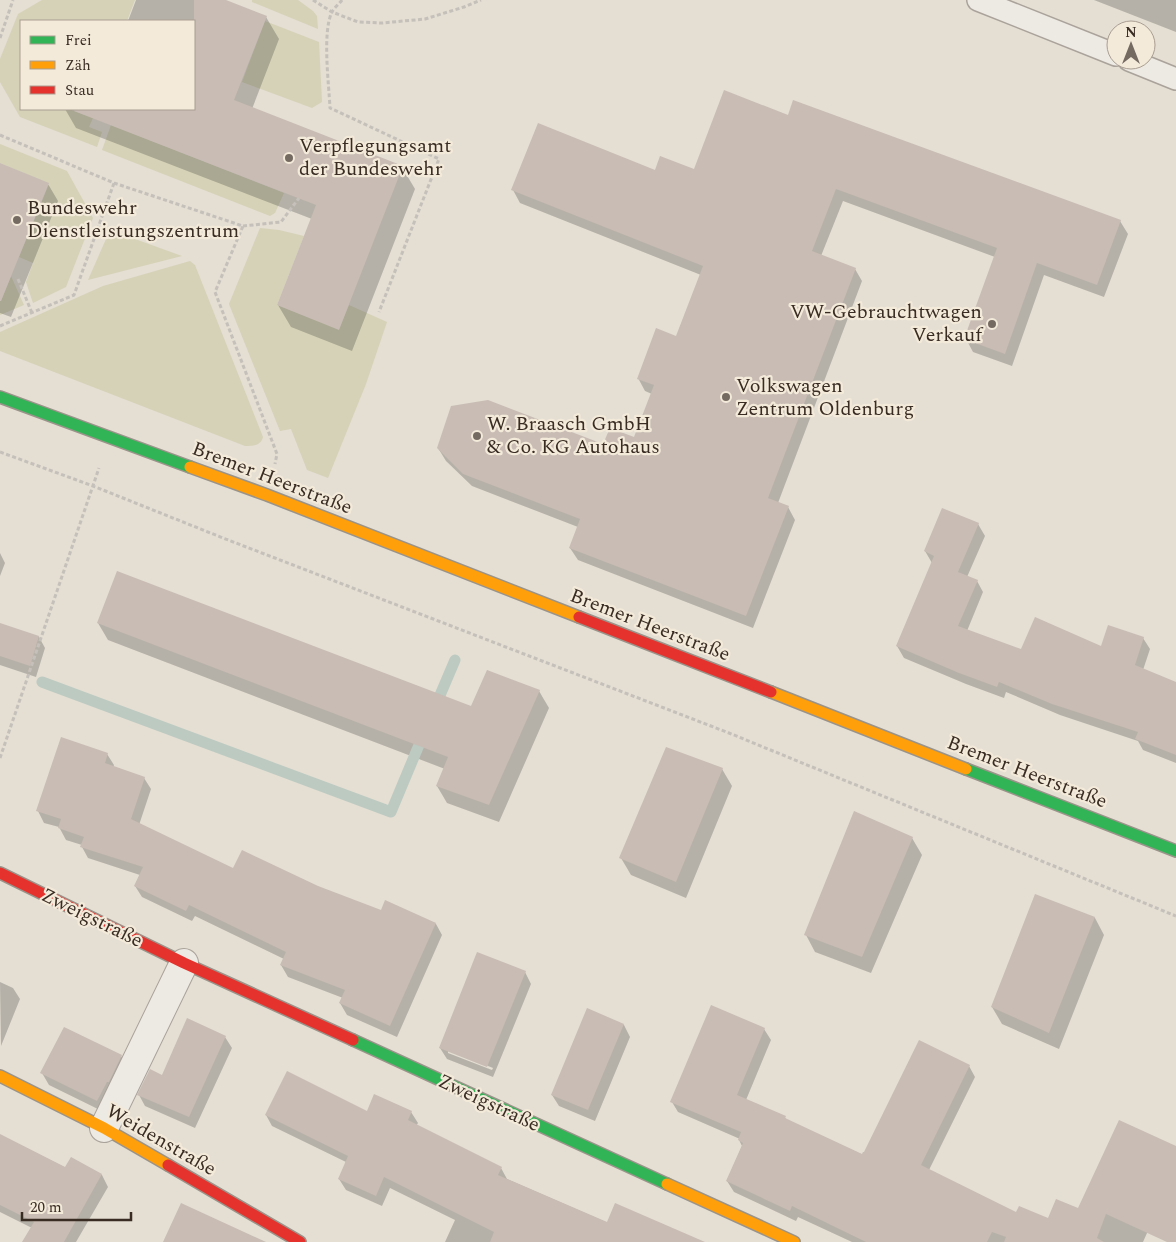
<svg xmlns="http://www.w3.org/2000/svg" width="1176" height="1242" viewBox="0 0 1176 1242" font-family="Spectral,serif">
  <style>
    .green { fill: #d5d2b7 }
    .shadow { fill: #0003; fill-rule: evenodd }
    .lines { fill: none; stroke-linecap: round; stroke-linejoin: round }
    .stream { stroke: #bccac1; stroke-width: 11 }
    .building { fill: #c8bcb4 }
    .lane-casing { stroke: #aaa39b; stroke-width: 24 }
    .street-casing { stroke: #aaa39b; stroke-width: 30 }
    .fast-casing { stroke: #9a938a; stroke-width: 14 }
    .slow-casing { stroke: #9a938a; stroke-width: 14 }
    .jam-casing { stroke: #9a938a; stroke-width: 14 }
    .path { stroke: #c5c0ba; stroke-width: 3; stroke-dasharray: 4 2.5; stroke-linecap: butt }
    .lane { stroke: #ede9e3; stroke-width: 21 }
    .street { stroke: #ede9e3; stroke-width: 28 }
    .fast { stroke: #30b455; stroke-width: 11 }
    .slow { stroke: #ff9f0a; stroke-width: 11 }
    .jam { stroke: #e5322d; stroke-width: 11 }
    .poi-dot { fill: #756a61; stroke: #f4eada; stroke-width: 2 }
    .labels { text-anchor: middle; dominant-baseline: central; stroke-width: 4.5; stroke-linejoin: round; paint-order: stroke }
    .poi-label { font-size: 20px; fill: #392c23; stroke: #f4eada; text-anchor: start }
    .street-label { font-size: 20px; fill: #392c23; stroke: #f4eada }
  </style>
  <rect width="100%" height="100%" fill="#e4ded3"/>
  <path class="green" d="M42 0H135L127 21H21V109H69L93 118 89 127 102 132 97 147 20 117 0 82V59L18 14Z
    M252 0H298L313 11 317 16 318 29 252 2Z
    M265 21 319 42 322 102 312 108 242 82Z
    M111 125 284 193 275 213 270 216 102 150Z
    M0 144 67 171 93 218 66 287 33 303 26 282 33 263 19 257 49 184 0 163Z
    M260 228 279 230 304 236 277 305 339 329 349 305 387 322 366 384 328 478 307 470 291 429 280 431 229 304Z
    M110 230 182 256 88 280Z
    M190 261 195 265 263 437C261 446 252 446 245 446L0 351V332L103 286Z
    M11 276 24 305 0 315V301H1Z"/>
  <path class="shadow" d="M136 0H222L266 17 279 39 252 109 402 167 415 189 352 351 291 327 278 305 312 219 76 128 65 109H194V21H128Z
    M1094 0H1176V32Z
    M794 101 1120 221 1128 234 1104 297 1044 275 1012 366 973 352 966 339 995 257 843 201 821 256 855 269 862 281 778 503 788 507 795 520 753 628 578 560 570 548 578 527 472 486 446 461 438 448 604 446 635 438 652 394 645 391 638 378 677 337 701 275 520 203 513 190 655 172 695 171 788 117Z
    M0 164 48 184 58 201 11 317 0 313Z
    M978 524 985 536 967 577 977 581 983 592 967 631 1022 651 1102 647 1143 638 1150 649 1143 670 1176 683V763L1143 750 1138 741 1060 715 1006 692 1004 698 966 684 904 658 897 646 932 563 925 551Z
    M0 553 5 563 0 576Z
    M98 623 472 708 539 691 549 708 499 822 447 803 437 786 445 769 108 640Z
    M0 624 39 637 45 648 36 677 0 665Z
    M107 754 114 765 113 768 144 778 151 789 139 825 234 870 317 888 381 912 436 924 442 935 397 1037 347 1015 340 1003 343 998 288 977 281 965 284 959 195 916 192 921 142 897 135 886 140 875 88 858 82 847V845L66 840 59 827 44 823 38 811Z
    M722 769 732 786 686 898 631 875 621 858Z
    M912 838 922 855 871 973 815 952 806 935Z
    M1036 896 1095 918 1104 935 1059 1049 1002 1024 992 1007Z
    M525 972 531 984 493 1077 447 1059 440 1048ZM448 1050 493 1068 492 1070 448 1053Z
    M0 982 13 988 20 999 1 1046Z
    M588 1010 624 1025 630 1037 595 1121 559 1106 552 1095Z
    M764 1029 771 1040 746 1100 785 1117 786 1120 863 1155 969 1066 975 1077 929 1170 1017 1214 1049 1220 1078 1210 1176 1150V1168L1143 1242H852L798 1217 796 1221 734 1192 727 1181 742 1146 739 1140 740 1139 678 1112 672 1102Z
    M225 1037 232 1048 195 1128 145 1106 139 1095 163 1076Z
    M121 1056 128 1067 104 1112 49 1085 42 1073Z
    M411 1112 418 1123 416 1126 501 1168 507 1179 608 1223 669 1242H445L455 1220 390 1188 382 1206 346 1190 339 1179 346 1162 272 1126 266 1115Z
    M0 1135 66 1168 71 1158 102 1175 108 1187 76 1242H24L32 1228 0 1212Z"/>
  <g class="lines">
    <path class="stream" d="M42 682 391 812 424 733
      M435 707 455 660"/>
  </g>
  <path class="building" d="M194 0H226L267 16 234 100 403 166 339 330 277 305 316 205 74 111 75 109H194Z
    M724 90 788 115 793 100 1121 220 1097 285 1037 263 1005 354 964 339 997 248 836 189 812 251 856 268 768 498 789 506 746 616 569 548 580 519 463 474 437 448 451 406 488 400 603 444 610 428 634 437 654 385 637 379 656 328 676 336 703 266 511 190 538 123 655 170 660 156 694 169Z
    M0 163 49 183 1 301H0Z
    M942 508 979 523 958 572 978 580 958 626 1021 649 1035 617 1101 646 1108 625 1144 637 1135 665 1176 682V755L1135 739 1138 732 1052 704 999 682 997 687 959 673 896 646 934 556 924 551Z
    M117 571 471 706 487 670 540 690 489 805 436 786 448 757 97 623Z
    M0 623 39 636 30 666 0 656Z
    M61 737 108 753 105 763 145 777 131 819 233 868 242 850 318 886 381 910 385 900 436 923 390 1026 339 1003 345 990 280 965 286 952 189 905 186 911 134 886 143 867 80 847 84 837 58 828 61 819 36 811Z
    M666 747 723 768 676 882 619 858Z
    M854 811 913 837 862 957 804 935Z
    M1035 894 1095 917 1049 1033 991 1007Z
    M477 952 526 971 487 1067 439 1048Z
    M711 1005 765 1028 737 1095 786 1116 785 1118 862 1154 863 1152H864L919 1040 970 1065 921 1165 1016 1212 1019 1206 1048 1218 1056 1199 1078 1208 1119 1120 1176 1146V1242H1167L1106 1214 1097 1238 1104 1242H1004L1006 1237 992 1232 987 1242H866L792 1206 790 1211 726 1181 743 1143 738 1140 741 1132 670 1102Z
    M587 1008 624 1024 588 1110 551 1095Z
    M187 1018 226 1036 189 1117 137 1095 150 1069 162 1075Z
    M64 1027 122 1055 109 1082H107L97 1101 40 1073Z
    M287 1071 367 1111 374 1094 412 1111 408 1120 502 1167 498 1175 607 1222 615 1203 705 1242H490L494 1232 384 1177 376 1196 338 1179 348 1156 265 1115Z
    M0 1134 65 1167 71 1157 102 1174 64 1242H22L34 1222 0 1205Z
    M181 1203 266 1242H163Z"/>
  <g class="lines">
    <g class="lane-casing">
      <path id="lane" d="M978 0 1116 55
        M1129 60 1176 79"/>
    </g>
    <g class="street-casing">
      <path id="street" d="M104 1128 184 963"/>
    </g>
    <g class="fast-casing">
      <path id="fast" d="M0 397 190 467
        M966 769 1176 851
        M353 1040 667 1184"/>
    </g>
    <g class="slow-casing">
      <path id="slow" d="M190 467 267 495 579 617
        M771 692 966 769
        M0 1076 104 1128 168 1165
        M667 1184 794 1242"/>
    </g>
    <g class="jam-casing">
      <path id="jam" d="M579 617 771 692
        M0 873 184 963 353 1040
        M168 1165 300 1242"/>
    </g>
    <path class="path" d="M313 0 332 12 358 22 382 23 425 19 464 7 481 0
      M342 0C339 4 334 8 332 12 322 32 329 85 330 108L439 159 379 312
      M0 38 13 0
      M0 135 114 183 243 226 215 292 277 454 275 464
      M243 226 281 222 299 198
      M18 279 32 313
      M0 326 74 295 114 183
      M0 452 93 486 223 538 729 733 1176 916
      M0 758 99 468"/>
    <use href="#lane" class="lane"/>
    <use href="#street" class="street"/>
    <use href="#fast" class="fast"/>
    <use href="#slow" class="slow"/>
    <use href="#jam" class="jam"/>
  </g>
  <g class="poi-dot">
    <circle cx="289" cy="158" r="5"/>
    <circle cx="17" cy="220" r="5"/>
    <circle cx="992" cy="324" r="5"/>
    <circle cx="726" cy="397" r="5"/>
    <circle cx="477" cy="436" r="5"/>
  </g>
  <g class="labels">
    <g class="poi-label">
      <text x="299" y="146">Verpflegungsamt<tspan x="299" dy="23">der Bundeswehr</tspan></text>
      <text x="27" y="208">Bundeswehr<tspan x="27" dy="23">Dienstleistungszentrum</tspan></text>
      <text x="982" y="312" text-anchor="end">VW-Gebrauchtwagen<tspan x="982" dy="23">Verkauf</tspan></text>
      <text x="736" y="386">Volkswagen<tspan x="736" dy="23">Zentrum Oldenburg</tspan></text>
      <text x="487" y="424">W. Braasch GmbH<tspan x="487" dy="23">&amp; Co. KG Autohaus</tspan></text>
    </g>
    <g class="street-label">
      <text transform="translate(272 478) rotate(21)">Bremer Heerstraße</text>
      <text transform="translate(650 625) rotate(21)">Bremer Heerstraße</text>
      <text transform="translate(1027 772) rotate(21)">Bremer Heerstraße</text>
      <text transform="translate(92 918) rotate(26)">Zweigstraße</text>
      <text transform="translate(489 1103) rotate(25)">Zweigstraße</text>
      <text transform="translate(161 1140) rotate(30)">Weidenstraße</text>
    </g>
  </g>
  <rect x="20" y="20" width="175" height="90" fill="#f4eada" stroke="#a99e91"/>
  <rect x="30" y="36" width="25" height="8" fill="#30b455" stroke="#a99e91"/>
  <text x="65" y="45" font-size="15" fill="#392c23">Frei</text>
  <rect x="30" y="61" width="25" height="8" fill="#ff9f0a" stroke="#a99e91"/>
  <text x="65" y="70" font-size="15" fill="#392c23">Zäh</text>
  <rect x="30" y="86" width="25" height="8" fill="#e5322d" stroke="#a99e91"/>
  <text x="65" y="95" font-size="15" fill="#392c23">Stau</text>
  <g transform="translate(1131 45)"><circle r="24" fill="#f4eada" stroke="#a99e91"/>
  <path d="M0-4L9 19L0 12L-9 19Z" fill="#756a61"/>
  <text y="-8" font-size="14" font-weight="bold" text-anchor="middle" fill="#392c23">N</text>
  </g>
  <path d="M22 1212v8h109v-8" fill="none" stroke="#392c23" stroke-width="2.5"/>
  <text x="30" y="1212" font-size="15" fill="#392c23" stroke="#f4eada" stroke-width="4" paint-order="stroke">20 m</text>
</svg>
